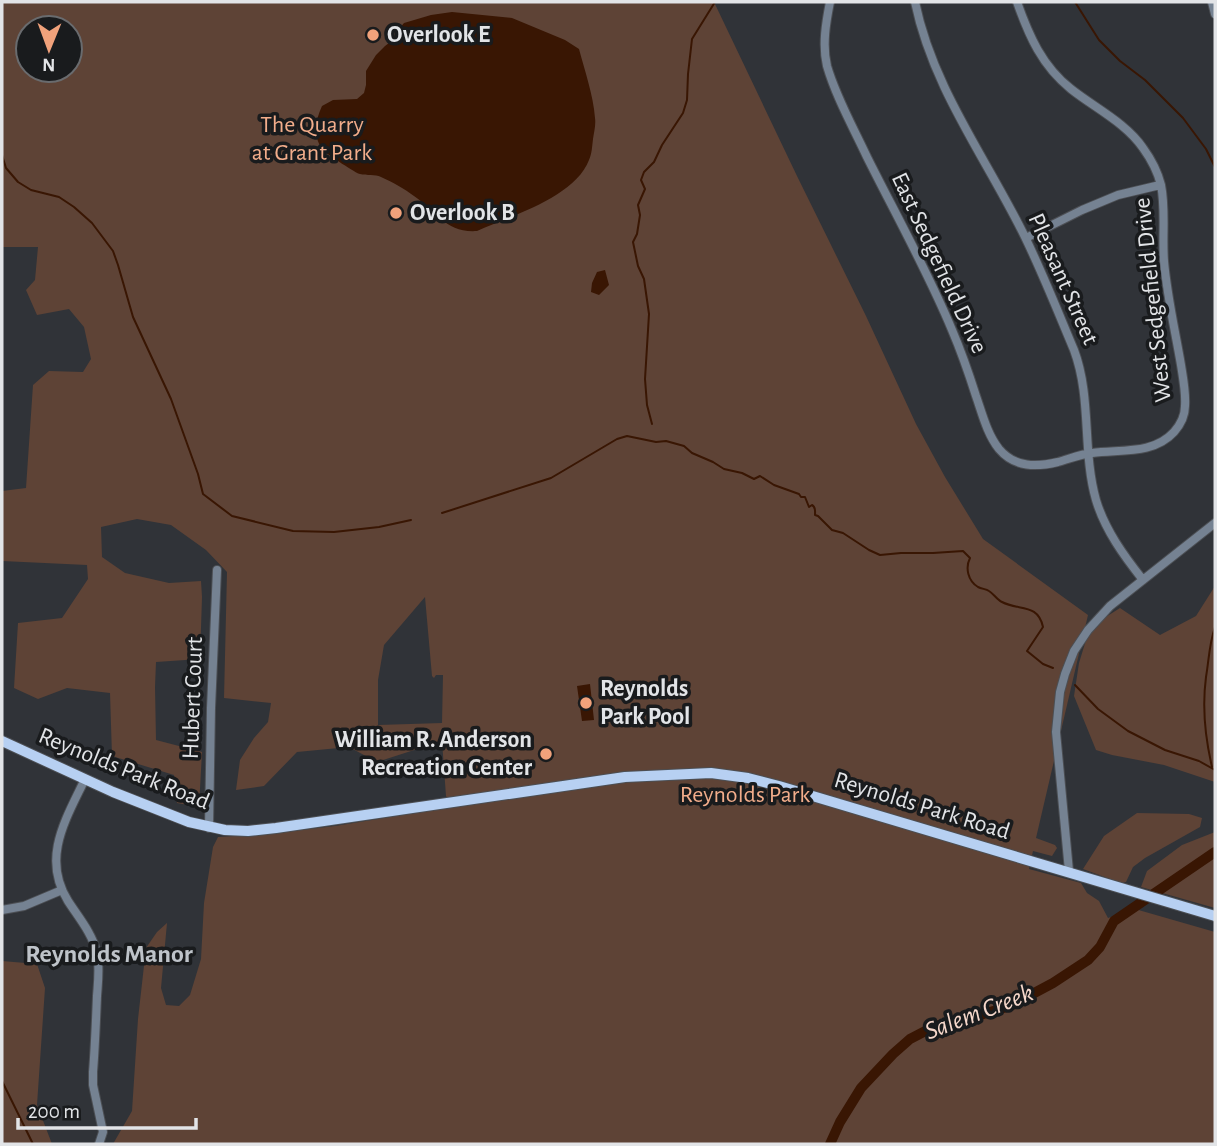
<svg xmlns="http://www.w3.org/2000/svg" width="1217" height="1146" viewBox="0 0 1217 1146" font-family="'Alegreya Sans',sans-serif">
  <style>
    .green { fill: #5e4336; fill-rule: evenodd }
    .water { fill: #391603 }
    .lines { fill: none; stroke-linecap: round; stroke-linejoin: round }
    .stream { stroke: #391603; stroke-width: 2 }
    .river { stroke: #391603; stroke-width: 10 }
    .minor-casing { stroke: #4c4f54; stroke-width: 10 }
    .major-casing { stroke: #4c4f54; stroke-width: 12 }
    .minor { stroke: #758292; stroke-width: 8 }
    .major { stroke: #b7d0f2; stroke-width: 10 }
    .poi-dot { fill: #f1a27b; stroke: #191b1d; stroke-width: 2.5 }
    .labels { text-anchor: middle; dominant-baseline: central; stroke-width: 7; stroke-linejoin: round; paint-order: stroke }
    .poi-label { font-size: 24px; font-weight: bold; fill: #e2e4e7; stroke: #191b1d; text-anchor: start }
    .park-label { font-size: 24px; fill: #f2ad8b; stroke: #191b1d }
    .street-label { font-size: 24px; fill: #e2e4e7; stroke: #191b1d }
    .neighbourhood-label { font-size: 26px; font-weight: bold; fill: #bec3c9; stroke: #191b1d }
    .water-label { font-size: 26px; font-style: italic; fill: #f6d8cb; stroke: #191b1d }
  </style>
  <rect width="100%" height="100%" fill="#303338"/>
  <path class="green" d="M2 2H714L797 176 866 316 916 424 945 477 983 539 1088 615 1036 838 1055 845 1057 848 1052 856 1033 851 1029 869 1081 883 1087 893 1099 901 1108 918 1135 909 1215 932V1144H113L132 1111 138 1019 146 948 157 932 167 923 161 988 166 1005 179 1006 190 995 201 959 204 903 213 847 218 837 267 834 335 826 451 807 446 796 442 741 377 762 349 747 297 752 264 786 236 790 240 760 254 738 268 722 271 703 224 698 227 572 206 550 171 525 137 519 101 527 102 557 125 573 169 583 201 581 202 597 200 659 156 662 155 687 156 740 202 752 199 807 177 803 174 775 112 756 110 693 67 688 38 699 14 688 18 623 62 618 88 579 87 565 2 561V491L26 488 33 385 49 371 83 372 91 359 84 327 69 309 37 315 26 290 35 280 38 247H2ZM28 28H70V70H28ZM425 597 432 676 434 678 436 675H443L442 723 378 725V680L384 645Z
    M1215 586V782L1164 765 1112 755 1096 750 1074 696 1079 663 1090 627 1120 608 1160 635 1196 616Z
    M1137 813 1189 814 1202 818 1200 827 1145 858 1133 867 1126 882 1121 883 1083 869 1104 836Z
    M1215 832V908L1141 887 1147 871 1182 845Z
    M2 961 37 964 45 988 37 1105 52 1144H2Z"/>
  <path class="water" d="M452 12 512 18 565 40 579 49C585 72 593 94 595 118 596 125 594 132 593 139 592 147 592 153 589 160 575 197 511 216 477 231 445 233 438 212 414 196 405 189 392 182 381 177 375 174 367 176 360 174 357 174 327 154 324 151 312 137 315 122 322 106L333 100 357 99 364 93 366 85V71L376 55 385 46 393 40 398 30 404 23 431 15Z
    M605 270 609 285 599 295 591 292 592 283 597 272Z
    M590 684 594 720 582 721 577 686Z"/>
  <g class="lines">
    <path class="stream" d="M1075 2 1099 40 1120 61 1145 80 1183 118 1206 149 1215 167
      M2 155 6 168 18 182 31 190 59 197 74 207 92 223 113 251 118 265 133 317 171 399 198 474 203 494 232 516 293 531 334 532 379 527 411 520
      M652 424 647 405 645 379 649 314 644 279 638 266 633 242 637 234 640 215 638 205 645 189 641 180 644 172 654 162 662 145 683 113 687 100 688 74 692 39 715 2
      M1215 474V477
      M442 513 551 478 617 439 627 436 656 442 666 441 684 446 692 453 713 462 724 469 742 473 754 479 760 476 774 485 799 494 801 497H805L809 507 812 505C816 507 815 511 815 515L818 516 832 530 843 533 869 550 880 555 901 553H933L963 551 970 558C965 568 968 581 978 587 982 589 986 589 989 591 994 594 997 600 1002 602 1019 611 1038 603 1043 627L1027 651 1043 664 1053 668
      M1075 685 1098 709 1128 731 1165 750 1199 761 1215 770
      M1212 767C1205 737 1202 707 1206 677 1209 660 1209 644 1215 627
      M2 1081 33 1144"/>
    <path class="river" d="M830 1144 840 1122 861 1088 893 1054 910 1039 935 1026 960 1021 1010 1006 1053 983 1088 960 1100 947 1114 921 1215 852"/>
    <g class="minor-casing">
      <path id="minor" d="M830 2C826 22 822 45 827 66 836 97 853 127 867 157 895 213 928 272 952 330 961 351 969 374 976 396 982 413 987 434 999 449 1015 468 1037 467 1058 462 1069 459 1081 454 1092 453 1120 449 1153 455 1174 432 1181 424 1185 416 1185 406 1186 392 1183 378 1181 365 1175 330 1167 296 1164 261 1162 236 1166 210 1161 185 1158 173 1151 159 1143 148 1126 123 1095 108 1071 89 1042 66 1029 36 1017 2
        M915 2C933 89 987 159 1025 237 1043 274 1058 312 1074 350 1092 398 1082 451 1096 500 1105 530 1124 556 1143 580
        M1212 2 1215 14
        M1026 238 1082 210 1118 195 1160 185
        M85 779C66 819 41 858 68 901 79 918 92 933 97 953 100 967 98 982 97 996 96 1021 95 1047 93 1072V1085L103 1132 99 1144
        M209 828 211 708 217 570
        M1069 871 1056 732 1060 692 1065 674 1074 651 1088 630 1110 606 1215 523
        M2 910 24 906 62 890"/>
    </g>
    <g class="major-casing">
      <path id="major" d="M2 741 113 792 189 822 225 830 248 831 276 828 625 777 711 773 748 778 779 786 1215 916"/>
    </g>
    <use href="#minor" class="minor"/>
    <use href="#major" class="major"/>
  </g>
  <g class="poi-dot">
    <circle cx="373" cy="35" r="7"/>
    <circle cx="396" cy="213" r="7"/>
    <circle cx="586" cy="703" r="7"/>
    <circle cx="546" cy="754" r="7"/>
  </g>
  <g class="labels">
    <g class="poi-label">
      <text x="387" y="35">Overlook E</text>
      <text x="410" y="213">Overlook B</text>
      <text x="600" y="689">Reynolds<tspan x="600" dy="28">Park Pool</tspan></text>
      <text x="532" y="740" text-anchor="end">William R. Anderson<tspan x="532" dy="28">Recreation Center</tspan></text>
    </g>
    <g class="park-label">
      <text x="312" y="125">The Quarry<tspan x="312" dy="28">at Grant Park</tspan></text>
      <text x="745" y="795">Reynolds Park</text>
    </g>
    <g class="street-label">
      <text transform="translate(939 263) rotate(65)">East Sedgefield Drive</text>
      <text transform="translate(1063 279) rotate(66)">Pleasant Street</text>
      <text transform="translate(1153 300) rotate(-96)">West Sedgefield Drive</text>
      <text transform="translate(193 698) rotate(-88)">Hubert Court</text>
      <text transform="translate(124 769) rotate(22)">Reynolds Park Road</text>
      <text transform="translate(922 806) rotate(17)">Reynolds Park Road</text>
    </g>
    <g class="neighbourhood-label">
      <text x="109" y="954">Reynolds Manor</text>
    </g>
    <g class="water-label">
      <text transform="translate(979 1012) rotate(-21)">Salem Creek</text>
    </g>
  </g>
  <rect width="1217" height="1146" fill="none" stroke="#e2e4e7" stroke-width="7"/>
  <g transform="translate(49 49) rotate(181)"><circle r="33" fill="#191b1d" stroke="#696b6e" stroke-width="2"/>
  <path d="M0-5L12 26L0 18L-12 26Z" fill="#f1a27b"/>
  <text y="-10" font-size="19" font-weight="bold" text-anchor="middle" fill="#e2e4e7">N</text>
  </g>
  <path d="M18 1118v10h178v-10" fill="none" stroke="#e2e4e7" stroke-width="3.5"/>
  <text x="28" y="1118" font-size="21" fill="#e2e4e7" stroke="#191b1d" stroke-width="5" paint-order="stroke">200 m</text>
</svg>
